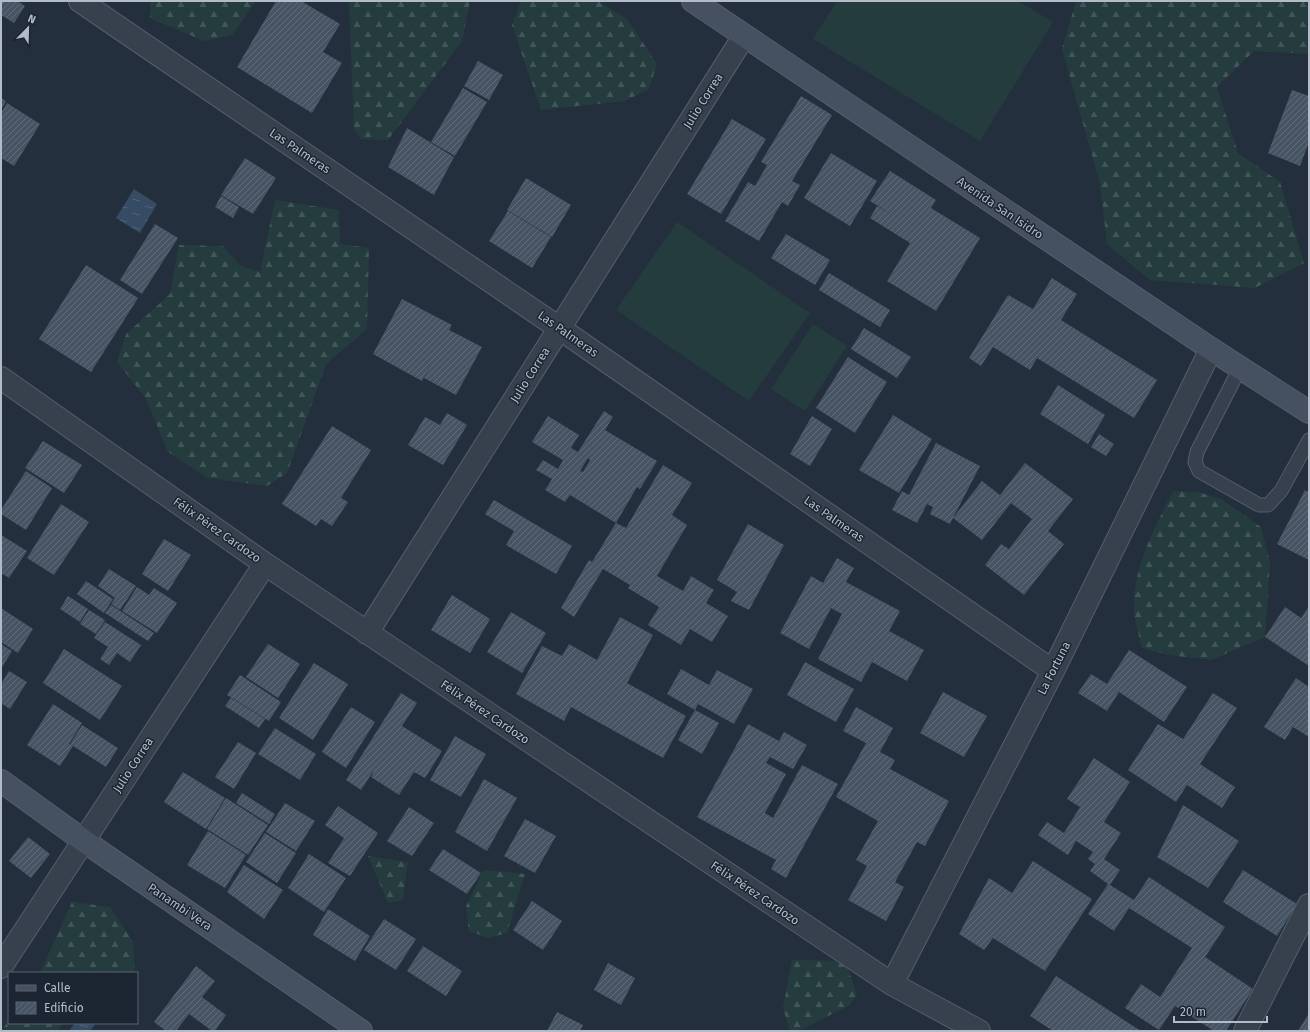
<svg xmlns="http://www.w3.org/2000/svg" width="1310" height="1032" viewBox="0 0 1310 1032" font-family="'Fira Sans',sans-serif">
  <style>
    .forest { fill: url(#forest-firs) }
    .garden { fill: #253c3e }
    .water { fill: url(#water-ripples) }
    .building { fill: url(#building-hatch); fill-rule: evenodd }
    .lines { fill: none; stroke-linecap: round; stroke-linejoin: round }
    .lane-casing { stroke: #555f6b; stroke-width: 15 }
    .street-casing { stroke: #555f6b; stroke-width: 24 }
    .secondary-casing { stroke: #555f6b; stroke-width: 24 }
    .lane { stroke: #37414d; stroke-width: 13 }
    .street { stroke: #37414d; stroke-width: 22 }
    .secondary { stroke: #455060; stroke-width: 22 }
    .labels { text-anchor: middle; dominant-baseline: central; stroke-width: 3; stroke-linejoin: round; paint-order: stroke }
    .street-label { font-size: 12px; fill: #b2bcc9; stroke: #1c2632 }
  </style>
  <defs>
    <pattern id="forest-firs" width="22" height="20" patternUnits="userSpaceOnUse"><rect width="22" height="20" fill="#253c3e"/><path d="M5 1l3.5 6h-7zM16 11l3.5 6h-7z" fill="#425659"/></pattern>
    <pattern id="water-ripples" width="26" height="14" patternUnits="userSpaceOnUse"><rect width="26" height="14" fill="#364c65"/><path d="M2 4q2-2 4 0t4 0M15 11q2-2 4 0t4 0" fill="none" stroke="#51647a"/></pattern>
    <pattern id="building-hatch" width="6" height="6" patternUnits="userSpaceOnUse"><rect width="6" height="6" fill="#465464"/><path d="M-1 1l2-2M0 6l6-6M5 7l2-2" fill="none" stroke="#5e6b79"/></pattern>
  </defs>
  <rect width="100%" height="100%" fill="#232f3d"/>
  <path class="forest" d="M150 1H256L232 35 204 41 150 18Z
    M349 1H470L462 41 388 140 361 139 354 130Z
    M521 1H598L627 19 657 64 649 89 625 101 541 110 512 25Z
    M1076 1H1309V54L1254 51 1217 87 1238 153 1280 182 1304 263 1255 288 1150 280 1107 244 1100 184 1062 49Z
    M275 200 339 210 340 244 369 248 367 329 326 364 287 473 267 486 208 478 168 452 145 397 117 362 126 334 170 294 179 245 223 246 241 266 260 272Z
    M1173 491 1198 492 1221 499 1261 527 1270 563 1265 637 1211 660 1169 655 1142 648C1139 635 1134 620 1134 606 1134 565 1155 527 1173 491Z
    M368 856 408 862 403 900 388 903Z
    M484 870 525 874 507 933 488 938 469 931 466 906Z
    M72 902 110 907 133 942 135 973H40Z
    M792 960 845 961 857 994 850 1005 799 1031H790L783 1008Z
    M9 1020V1023H62L58 1031H1Z"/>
  <path class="garden" d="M837 1H1018L1053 22 980 141 813 39Z
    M677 222 810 313 749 401 616 310Z
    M813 324 847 346 805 411 771 389Z"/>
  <path class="water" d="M134 189 157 204 140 233 116 218Z
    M75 1023H96L90 1031H69Z"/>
  <path class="building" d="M1 1H17L25 6 14 23 1 15Z
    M276 1H301L340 24 323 52 342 63 312 113 237 67Z
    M478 61 503 75 489 100 464 86Z
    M463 88 487 102 455 156 431 142Z
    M1292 90 1309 96V142L1300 166 1268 153Z
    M801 96 832 115 792 181 800 185 788 206 782 202 759 241 725 221 748 182 755 186 767 165 761 162Z
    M1 98 6 101 1 110Z
    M7 103 40 124 14 166 1 158V113Z
    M732 119 766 139 721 214 687 194Z
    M407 128 454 157 434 195 388 167Z
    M831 153 877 181 850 226 804 198Z
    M245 158 276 178 253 214 221 195Z
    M890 171 936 200 931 208 980 238 936 311 887 281 910 243 870 218 877 206 893 215 870 201Z
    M526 178 571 205 552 237 507 210Z
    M221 196 239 207 233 218 215 207Z
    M508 211 551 237 532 268 489 241Z
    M155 224 178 238 142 294 120 280Z
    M786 234 830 260 815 285 771 258Z
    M86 265 138 298 91 372 39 339Z
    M829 273 890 310 880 327 819 290Z
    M1052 278 1077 294 1061 320 1157 380 1134 418 1037 358 1030 370 993 347 981 366 969 358 1008 295 1033 309Z
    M402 299 452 325 449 330 482 347 456 395 424 378 432 362 422 381 373 354Z
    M864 328 911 357 897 378 851 349Z
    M848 357 887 382 855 433 816 408Z
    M1058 385 1105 415 1088 444 1040 414Z
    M604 411 613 417 605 430 657 461 640 489 637 487 616 523 570 495 565 502 545 490 552 479 536 470 543 460 558 469 563 460 532 442 548 416 579 435 571 448 578 452ZM588 458 590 460 583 472 580 471Z
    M447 413 467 425 443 465 408 445 425 417 440 425Z
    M893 415 932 439 899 493 859 470Z
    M812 416 832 429 810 466 790 454Z
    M332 426 371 450 341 498 348 502 332 526 321 519 316 526 282 504Z
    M1099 434 1114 444 1106 456 1091 447Z
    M43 441 82 465 64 493 25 468Z
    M936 443 980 466 953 518 982 481 1000 495 1025 463 1073 499 1048 531 1064 544 1024 595 985 565 1001 544 1009 549 1032 519 1011 503 982 540 953 518 950 524 930 514 933 507 927 504 917 523 892 510 902 491 909 495Z
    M663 465 692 483 672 515 687 525 657 576 683 591 691 576 714 590 706 603 728 616 712 642 690 629 681 645 648 625 659 607 628 588 630 585 603 569 574 617 561 608 589 560 592 562 616 523 626 528Z
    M26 471 52 488 26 530 1 514V510Z
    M1305 490 1309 492V560L1277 544Z
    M494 500 572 546 556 574 506 545 514 531 485 514Z
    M61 504 89 522 54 575 27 558Z
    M748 524 784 545 749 610 731 601 737 592 717 580Z
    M1 535 27 551 9 578 1 573Z
    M164 539 191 555 168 591 142 574Z
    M837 558 854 568 846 582 900 611 889 631 924 650 907 681 872 662 861 682 818 659 842 614 831 608 809 649 780 633 811 576 823 583Z
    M109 569 136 586 120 610 111 604 115 598 98 586Z
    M86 581 113 599 104 613 77 594Z
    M137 587 149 595 154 588 177 603 157 633 122 611Z
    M452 595 490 619 470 653 431 630Z
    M68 596 88 609 80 622 60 609Z
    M111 605 154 633 148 641 105 613Z
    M1309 606V666L1265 637 1285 607 1301 618Z
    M1 608 33 629 18 653 1 642Z
    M89 610 105 620 96 634 80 624Z
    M511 612 546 633 522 673 487 652Z
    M620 617 653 635 627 683 686 716 663 758 571 707 564 721 516 694 542 646 562 656 569 644 597 660Z
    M105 622 141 645 130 662 117 653 109 665 100 659 108 647 94 638Z
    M1 644 12 651 1 669Z
    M268 644 300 664 278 698 246 677Z
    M64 649 122 686 100 720 43 683Z
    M1129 650 1187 687 1164 722 1119 692 1107 711 1078 693 1091 674 1107 684Z
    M805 662 854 689 836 722 787 695Z
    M314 663 348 684 313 740 279 718Z
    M681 669 709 685 717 670 753 689 734 724 698 704 695 710 667 694Z
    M9 671 27 682 10 709 1 703V684Z
    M240 675 281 702 269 721 227 695Z
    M1296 678 1309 687V737L1293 727 1285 740 1264 727Z
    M943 692 987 716 964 757 920 733Z
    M401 693 417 703 402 726 442 751 425 778 414 772 399 795 371 777 374 770 361 790 346 780Z
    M1213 693 1237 708 1200 764 1235 787 1222 808 1187 785 1176 802 1128 770 1158 724 1183 739Z
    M231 698 265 719 259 728 225 706Z
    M53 704 82 723 69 744 73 746 60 766 27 745Z
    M351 707 375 722 346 768 322 752Z
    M856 707 893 728 880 752 895 760 890 769 949 801 925 846 917 842 895 882 904 887 886 921 848 900 867 866 856 860 878 821 836 797 866 743 843 731Z
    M695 710 719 723 702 754 678 740Z
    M748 724 779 741 784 732 807 745 793 769 770 757 766 763 786 774 765 813 773 818 802 765 838 784 786 878 771 869 776 860 697 817Z
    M82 725 118 748 106 767 70 744Z
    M275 728 316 754 300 780 258 754Z
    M455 736 486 754 461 797 430 780Z
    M238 742 256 753 234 789 215 777Z
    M1094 758 1130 782 1104 822 1121 833 1104 859 1120 870 1110 885 1134 900 1149 877 1225 927 1205 957 1253 989 1226 1031H1214L1175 1006 1159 1030 1125 1008 1141 984 1160 997 1192 948 1129 908 1114 931 1088 914 1108 884 1090 871 1095 864 1088 859 1093 852 1076 841 1068 855 1038 835 1047 822 1064 833 1080 807 1067 799Z
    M183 772 225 798 206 829 164 802Z
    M484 779 517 798 487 851 455 832Z
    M242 793 275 814 269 824 236 803Z
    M226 798 268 825 248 855 207 829Z
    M285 803 315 821 296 851 266 832Z
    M1183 805 1239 841 1208 888 1157 857Z
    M338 806 378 833 350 876 328 863 344 838 325 825Z
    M409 807 434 823 412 856 387 841Z
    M525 819 556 836 535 873 504 856Z
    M208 831 246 855 225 888 187 865Z
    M265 833 296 853 277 883 246 862Z
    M28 837 50 854 31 878 9 861Z
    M443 849 481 873 467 894 429 870Z
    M309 854 346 878 324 912 288 888Z
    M1033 861 1092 899 1045 971 993 938 984 950 959 934 989 878 1012 893Z
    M244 865 283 890 264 919 227 892Z
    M1243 870 1297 904 1277 936 1223 902Z
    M532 901 562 921 543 950 513 930Z
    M328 909 370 936 355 961 313 935Z
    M384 919 416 939 396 970 364 950Z
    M423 946 462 971 446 996 407 971Z
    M608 963 635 978 621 1005 594 990Z
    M196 966 215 981 202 997 226 1015 215 1031H212L189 1014 176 1031H166L154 1022Z
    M1056 976 1141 1031H1053L1030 1016Z
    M557 1012 583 1025 580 1031H547Z
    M1309 1013V1031H1298Z"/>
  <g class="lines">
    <g class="lane-casing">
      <path id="lane" d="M1240 368 1197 452 1195 462 1199 471 1259 505H1268L1281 491 1309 440"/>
    </g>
    <g class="street-casing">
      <path id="street" d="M80 1 559 328 1053 671
        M1 378 265 564 892 984 979 1031
        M367 633 744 36
        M1 967 265 564
        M892 984 1053 671 1211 349
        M1245 1031 1309 905"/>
    </g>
    <g class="secondary-casing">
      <path id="secondary" d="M693 1 1211 349 1309 412
        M1 781 84 841 361 1031"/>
    </g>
    <use href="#lane" class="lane"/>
    <use href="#street" class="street"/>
    <use href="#secondary" class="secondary"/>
  </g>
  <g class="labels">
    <g class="street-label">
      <text transform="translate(703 101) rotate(-58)">Julio Correa</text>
      <text transform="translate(300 151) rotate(34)">Las Palmeras</text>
      <text transform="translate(1000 208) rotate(34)">Avenida San Isidro</text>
      <text transform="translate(568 334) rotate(35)">Las Palmeras</text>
      <text transform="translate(530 375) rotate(-58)">Julio Correa</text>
      <text transform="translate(834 519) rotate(35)">Las Palmeras</text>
      <text transform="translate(217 530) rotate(35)">Félix Pérez Cardozo</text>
      <text transform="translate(1054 668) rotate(-63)">La Fortuna</text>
      <text transform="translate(485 712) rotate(34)">Félix Pérez Cardozo</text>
      <text transform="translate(133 765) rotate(-57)">Julio Correa</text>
      <text transform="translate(755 893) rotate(34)">Félix Pérez Cardozo</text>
      <text transform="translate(180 907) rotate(34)">Panambi Vera</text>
    </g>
  </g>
  <rect width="1310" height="1032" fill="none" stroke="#b2bcc9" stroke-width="4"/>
  <rect x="8" y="972" width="130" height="52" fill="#1c2632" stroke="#58626e"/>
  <rect x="16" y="985" width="20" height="6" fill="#455060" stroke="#58626e"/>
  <text x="44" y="992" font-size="12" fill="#b2bcc9">Calle</text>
  <rect x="16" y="1002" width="20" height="12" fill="url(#building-hatch)" stroke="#58626e"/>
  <text x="44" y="1012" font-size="12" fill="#b2bcc9">Edificio</text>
  <g transform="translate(28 28) rotate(23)" stroke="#1c2632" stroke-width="3" paint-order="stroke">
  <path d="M0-3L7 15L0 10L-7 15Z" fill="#b2bcc9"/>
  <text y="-6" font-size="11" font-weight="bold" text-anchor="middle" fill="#b2bcc9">N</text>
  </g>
  <path d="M1174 1016v6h93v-6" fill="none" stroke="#b2bcc9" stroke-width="2"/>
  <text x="1180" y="1016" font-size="12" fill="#b2bcc9" stroke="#1c2632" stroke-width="3" paint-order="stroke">20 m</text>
</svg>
